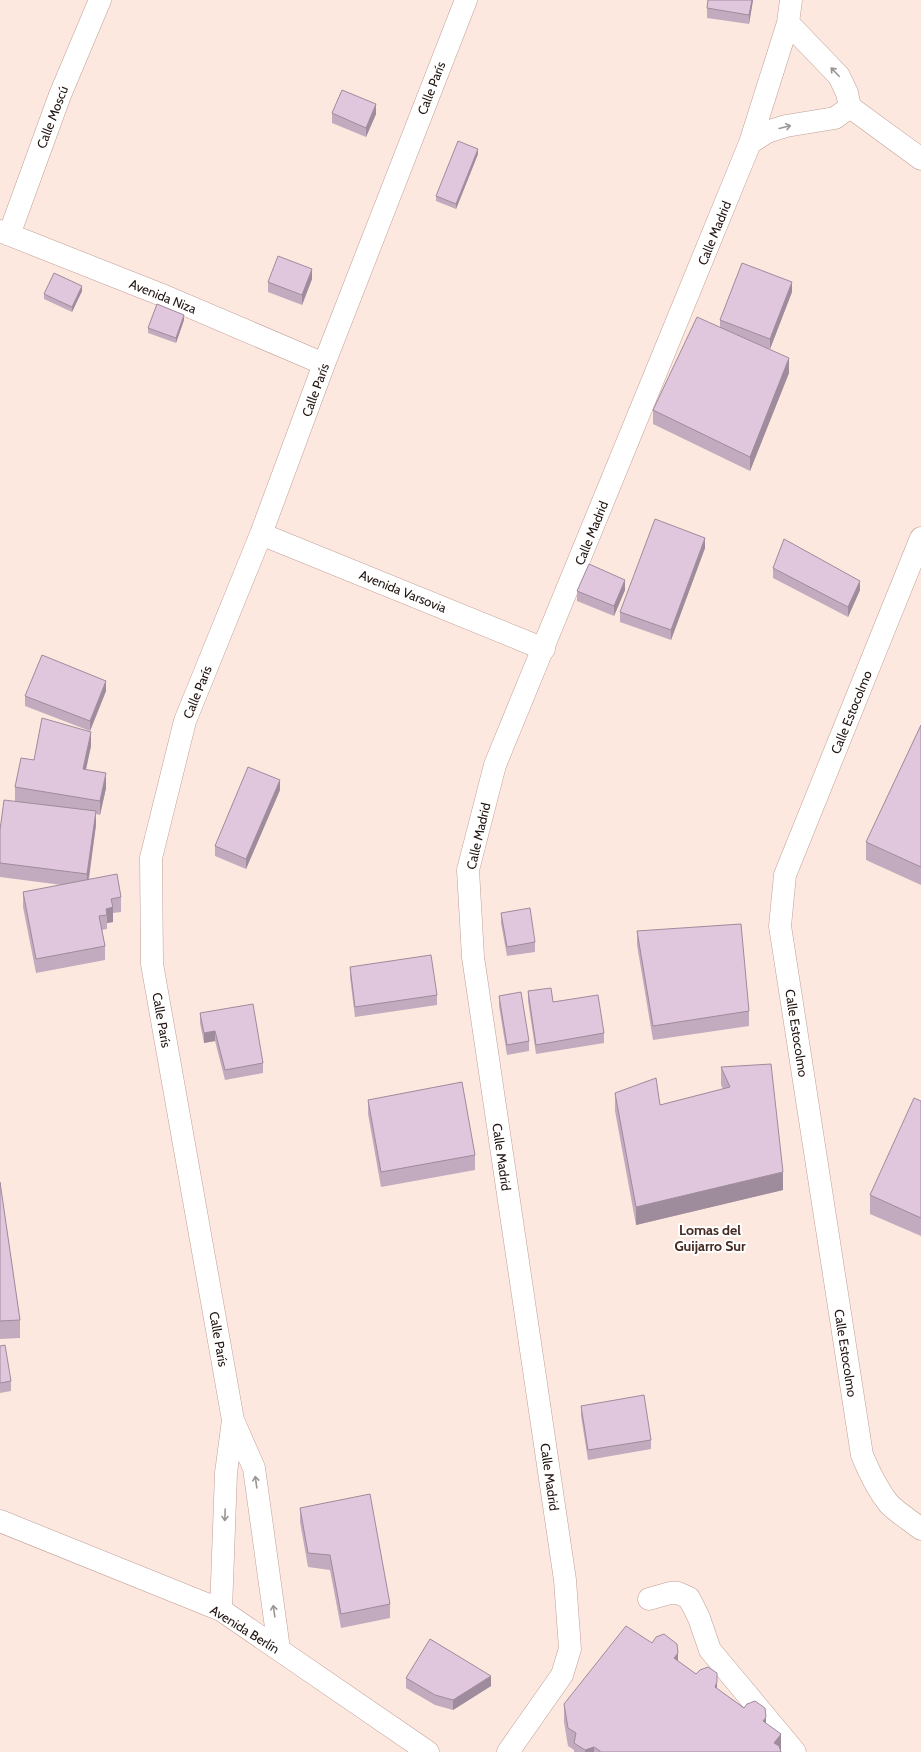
<svg xmlns="http://www.w3.org/2000/svg" width="921" height="1752" viewBox="0 0 921 1752" font-family="Cabin,sans-serif">
  <style>
    .lines { fill: none; stroke-linecap: round; stroke-linejoin: round }
    .minor-casing { stroke: #c09f94; stroke-width: 23 }
    .minor { stroke: #fff; stroke-width: 22 }
    .wall { fill: #c2abbe }
    .shaded-wall { fill: #9e8b9b }
    .building { fill: #e1c7dd; stroke: #9e8b9b }
    .oneway { stroke: #9b9694 }
    .labels { text-anchor: middle; dominant-baseline: central; stroke-width: 4; stroke-linejoin: round; paint-order: stroke }
    .street-label { font-size: 13px; fill: #211511; stroke: #fff }
    .neighbourhood-label { font-size: 14px; font-weight: bold; fill: #462c23; stroke: #fff }
  </style>
  <rect width="100%" height="100%" fill="#fde8e0"/>
  <g class="lines">
    <g class="minor-casing">
      <path id="minor" d="M788 23 839 76 847 93 850 107 921 159
        M750 143 767 132 786 126 835 118 850 107
        M0 231 167 297 324 364
        M9 235 60 95 100 0
        M261 534 544 649
        M921 538 785 875 780 926 862 1455C869 1472 877 1489 889 1504 898 1513 911 1521 921 1529
        M0 1521 221 1610 428 1752
        M649 1599 670 1593H678L689 1598 699 1618 710 1650 795 1752
        M221 1610 226 1473 233 1420
        M279 1649 254 1468 233 1420 152 964 151 858 185 721 261 534 324 364 466 0
        M508 1752 562 1675 570 1649 565 1580 473 957 468 870 495 765 750 143 788 23 791 0"/>
    </g>
    <use href="#minor" class="minor"/>
  </g>
  <path class="wall" d="M708 0H753L749 24 707 18V8Z
    M332 113 376 114 366 137 332 123Z
    M478 154 456 209 436 201V196Z
    M312 279 302 305 268 292V282Z
    M82 291 72 312 44 299V294Z
    M792 292 770 349 756 344 789 373 750 471 653 424V410L720 327V320Z
    M184 320 176 343 148 333V328Z
    M705 548 671 640 620 622V612Z
    M773 568 860 590 848 617 773 578Z
    M625 590 614 616 577 601V591Z
    M106 691 90 731 25 706V696Z
    M921 725V885L866 860V842Z
    M91 746 86 769 106 788 100 815 96 814V825L89 880 121 897V912L113 913V922L107 923V929L102 930 105 946V960L36 973 23 907V892L62 885 0 877V830L15 801V787L34 760Z
    M280 790 246 869 215 856V846Z
    M501 913 535 942V952L507 956 501 923Z
    M637 931 749 1011V1026L653 1040 637 945Z
    M350 967 437 995V1005L355 1017 350 977Z
    M528 991 553 1002 604 1033V1043L536 1054 528 1001Z
    M499 996 529 1041V1051L507 1055 499 1006Z
    M200 1013 263 1063V1073L225 1080 215 1041 204 1043 200 1023Z
    M721 1067 783 1190 636 1225 615 1111V1093L660 1105 723 1089 721 1085Z
    M368 1100 475 1155V1170L381 1187 368 1114Z
    M921 1101V1236L870 1214V1195Z
    M0 1182 20 1320V1338L0 1339Z
    M0 1346 11 1381V1391L0 1393Z
    M581 1406 651 1440V1449L588 1460 581 1416Z
    M300 1508 390 1604V1618L341 1628 330 1570 308 1567 300 1522Z
    M678 1661 766 1723 781 1752H574V1750L568 1746 564 1722V1704Z
    M406 1678 491 1686 453 1710 435 1705 406 1688Z"/>
  <path class="shaded-wall" d="M752 0H753L749 24V15Z
    M376 104V114L366 137V128Z
    M478 149V154L456 209V204Z
    M312 269V279L302 305V295Z
    M792 282V292L770 349V339Z
    M82 286V291L72 312V307Z
    M184 315V320L176 343V338Z
    M789 358V373L750 471V457Z
    M705 538V548L671 640V630Z
    M625 580V590L614 616V606Z
    M860 581V590L848 617V607Z
    M106 681V691L90 731V721Z
    M91 732V746L83 783V769Z
    M106 773V788L100 815V801Z
    M280 780V790L246 869V859Z
    M96 811V825L87 888V874Z
    M113 907V922L107 923V915L106 909Z
    M215 1031V1041L204 1043V1033Z
    M783 1172V1190L636 1225V1207Z
    M678 1653V1671L674 1658Z
    M717 1673V1691L715 1687Z
    M491 1676V1686L453 1710V1700Z
    M766 1717V1735L763 1721Z
    M781 1734V1752H774V1743Z
    M594 1747V1752H585V1750Z"/>
  <path class="building" d="M708 0H752L749 15 707 8Z
    M342 90 376 104 366 128 332 113Z
    M458 141 478 149 456 204 436 196Z
    M278 256 312 269 302 295 268 282Z
    M742 263 792 282 770 339 720 320Z
    M54 273 82 286 72 307 44 294Z
    M157 304 184 315 176 338 148 328Z
    M697 317 789 358 750 457 653 410Z
    M655 519 705 538 671 630 620 612Z
    M784 539 860 581 848 607 773 568Z
    M589 564 625 580 614 606 577 591Z
    M42 655 106 681 90 721 25 696Z
    M42 718 91 732 83 769 106 773 100 801 15 787 21 758 34 760Z
    M921 725V867L866 842Z
    M248 767 280 780 246 859 215 846Z
    M4 800 96 811 87 874 0 863V830Z
    M117 874 121 897 111 899 113 907 106 909 107 915 99 916 105 946 36 959 23 892Z
    M530 908 535 942 507 947 501 913Z
    M741 924 749 1011 653 1026 637 931Z
    M431 955 437 995 355 1007 350 967Z
    M551 988 553 1002 598 995 604 1033 536 1045 528 991Z
    M521 992 529 1041 507 1045 499 996Z
    M253 1004 263 1063 225 1070 215 1031 204 1033 200 1013Z
    M771 1064 783 1172 636 1207 615 1093 656 1078 660 1105 730 1087 721 1067Z
    M462 1082 475 1155 381 1172 368 1100Z
    M914 1098 921 1101V1218L870 1195Z
    M0 1182 20 1320 0 1321Z
    M5 1345 11 1381 0 1383V1346Z
    M644 1395 651 1440 588 1450 581 1406Z
    M370 1494 390 1604 341 1614 330 1555 308 1553 300 1508Z
    M626 1626 652 1643 656 1637 664 1634 677 1644 678 1653 674 1658 696 1674 700 1670 708 1667 717 1673V1682L715 1687 744 1708 747 1704 755 1701 765 1708 766 1717 763 1721 781 1734 774 1743 779 1746 781 1752H600V1751L594 1747 585 1750 574 1743 576 1733 568 1728 564 1704Z
    M430 1639 491 1676 453 1700 435 1695 406 1678Z"/>
  <defs><path id="oneway-shaft" d="M-6 0H5M1.5-3L5.5 0L1.5 3" fill="none" stroke-width="1.6" stroke-linecap="round" stroke-linejoin="round"/></defs>
  <g class="oneway">
    <use href="#oneway-shaft" transform="translate(835 72) rotate(-134)"/>
    <use href="#oneway-shaft" transform="translate(785 127) rotate(-14)"/>
    <use href="#oneway-shaft" transform="translate(256 1482) rotate(-98)"/>
    <use href="#oneway-shaft" transform="translate(225 1515) rotate(92)"/>
    <use href="#oneway-shaft" transform="translate(274 1611) rotate(-98)"/>
  </g>
  <g class="labels">
    <g class="street-label">
      <text transform="translate(431 88) rotate(-69)">Calle París</text>
      <text transform="translate(52 117) rotate(-69)">Calle Moscú</text>
      <text transform="translate(714 233) rotate(-68)">Calle Madrid</text>
      <text transform="translate(163 296) rotate(22)">Avenida Niza</text>
      <text transform="translate(315 390) rotate(-70)">Calle París</text>
      <text transform="translate(591 533) rotate(-68)">Calle Madrid</text>
      <text transform="translate(403 591) rotate(22)">Avenida Varsovia</text>
      <text transform="translate(197 692) rotate(-68)">Calle París</text>
      <text transform="translate(851 712) rotate(-68)">Calle Estocolmo</text>
      <text transform="translate(478 836) rotate(-77)">Calle Madrid</text>
      <text transform="translate(162 1020) rotate(80)">Calle París</text>
      <text transform="translate(797 1033) rotate(81)">Calle Estocolmo</text>
      <text transform="translate(502 1157) rotate(82)">Calle Madrid</text>
      <text transform="translate(219 1339) rotate(80)">Calle París</text>
      <text transform="translate(846 1353) rotate(81)">Calle Estocolmo</text>
      <text transform="translate(550 1477) rotate(82)">Calle Madrid</text>
      <text transform="translate(245 1629) rotate(32)">Avenida Berlín</text>
    </g>
    <g class="neighbourhood-label">
      <text x="710" y="1230">Lomas del<tspan x="710" dy="16">Guijarro Sur</tspan></text>
    </g>
  </g>
</svg>
